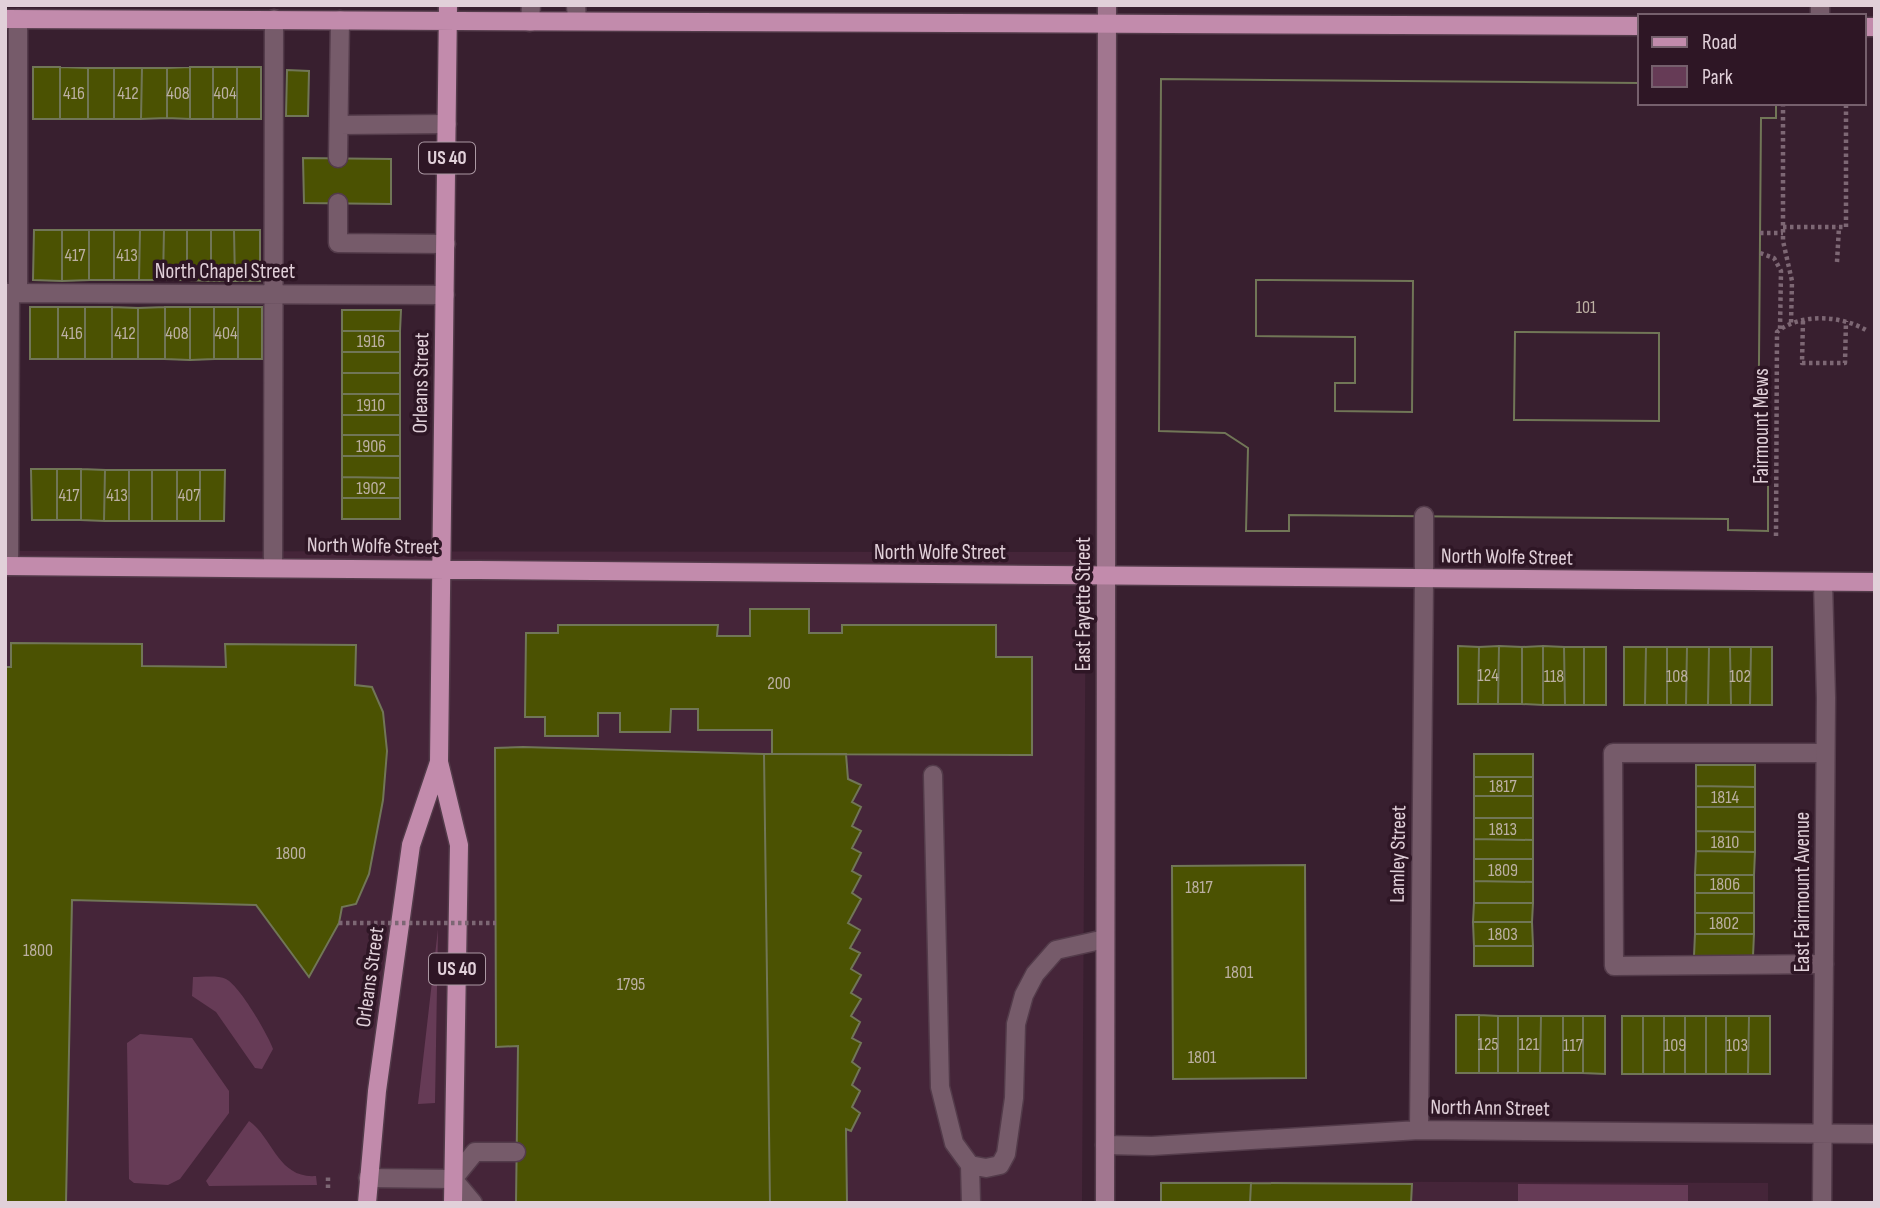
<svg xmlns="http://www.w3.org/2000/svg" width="1880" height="1208" viewBox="0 0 1880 1208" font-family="'Sofia Sans Condensed',sans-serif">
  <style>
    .built { fill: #452539 }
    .green { fill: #663b56 }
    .building { fill: #4b5202; stroke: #717657; stroke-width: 2; fill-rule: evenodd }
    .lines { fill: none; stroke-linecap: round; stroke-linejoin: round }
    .lane-casing { stroke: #533b4a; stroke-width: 21 }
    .street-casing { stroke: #533b4a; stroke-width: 21 }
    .secondary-casing { stroke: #533b4a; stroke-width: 21 }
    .primary-casing { stroke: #533b4a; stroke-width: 21 }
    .path { stroke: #7d6774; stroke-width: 4.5; stroke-dasharray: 3.5 3.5; stroke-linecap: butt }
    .lane { stroke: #765b6a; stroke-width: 18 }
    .street { stroke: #765b6a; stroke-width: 18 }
    .secondary { stroke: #a1768f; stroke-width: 18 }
    .primary { stroke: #c28bac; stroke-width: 18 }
    .path-bridge { stroke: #7d6774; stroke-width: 4.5; stroke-dasharray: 3.5 3.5; stroke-linecap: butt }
    .labels { text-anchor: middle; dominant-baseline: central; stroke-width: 7; stroke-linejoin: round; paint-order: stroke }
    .number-label { font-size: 18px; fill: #bcb0a3 }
    .shield { fill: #2e1625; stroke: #ab98a3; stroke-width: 2 }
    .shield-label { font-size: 19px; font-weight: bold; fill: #e1d0d9 }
    .street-label { font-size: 21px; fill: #e1d0d9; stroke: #2e1625 }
  </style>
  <rect width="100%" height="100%" fill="#381f2f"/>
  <path class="built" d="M5 551 1086 552 1082 1203H5Z
    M1161 1181 1768 1183V1203H1161Z"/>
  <path class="green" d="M438 929 435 1103 418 1104Z
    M193 977C203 977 218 975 226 979 240 986 268 1035 273 1049L262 1069 255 1068 216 1012 192 996Z
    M140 1034 192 1038 229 1091V1113L180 1179 168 1185 134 1183 129 1179 127 1043Z
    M249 1121C273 1138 278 1179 316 1176L317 1185 209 1186 206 1181Z
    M1518 1184 1688 1185V1203H1518Z"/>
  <path class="building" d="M33 67H60V119H33Z
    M60 67 88 68V119H60Z
    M190 67V119L167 118V68Z
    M190 67H213V119H190Z
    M213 67H237V119H213Z
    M237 67H261V119H237Z
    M88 68H114V119H88Z
    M114 68H142L141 119H114Z
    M142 68H167V118L141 119Z
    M287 70 309 71 308 116H286Z
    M1161 79 1640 83V103H1776V118H1761L1758 482 1768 483V531L1728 530V519L1289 515V531H1246L1248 448 1225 433 1159 431ZM1256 280 1413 281 1412 412 1335 411V383H1355V337L1256 336ZM1515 332 1659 333V421L1514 420Z
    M1161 79 1640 83V103H1776V118H1761L1758 482 1768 483V531L1728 530V519L1289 515V531H1246L1248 448 1225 433 1159 431ZM1256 280 1413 281 1412 412 1335 411V383H1355V337L1256 336ZM1515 332 1659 333V421L1514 420Z
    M303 158 391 159V204L304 203Z
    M34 230H62V281L33 280Z
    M62 230H89V280L62 281Z
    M89 230H114V280H89Z
    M114 230H140L139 280H114Z
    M140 230H164L163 280H139Z
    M164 230H187V280H163Z
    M187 230H211V281L187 280Z
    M211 230H234L235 281H211Z
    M234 230H260V281H235Z
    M30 307H58V359H30Z
    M58 307H85V359H58Z
    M85 307H112V359H85Z
    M112 307 138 308V359H112Z
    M165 307H190V360L165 359Z
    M165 307V359H138V308Z
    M190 307H214V359L190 360Z
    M214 307H238V359H214Z
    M238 307H262V359H238Z
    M342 310H401L400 331H342Z
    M342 331H400V352H342Z
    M342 352H400V373H342Z
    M342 373H400V394H342Z
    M342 394H400V415H342Z
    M342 415H400V435H342Z
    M342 435H400V456H342Z
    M342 456H400V478L342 477Z
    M31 469H57V520H32Z
    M57 469H81V520H57Z
    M81 469 105 470 104 521 81 520Z
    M105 470H129V521H104Z
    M129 470H152V521H129Z
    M152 470H177V521H152Z
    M177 470H200V521H177Z
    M200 470H225L224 521H200Z
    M342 477 400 478V498H342Z
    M342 498H400V519H342Z
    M750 609H809V633H842V625H996V657H1032V755L772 754V730H698V709H671L670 732H620V713H598V736H545V717H525L526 633H558V625H718L717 636H750Z
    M11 643 142 644V666L226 667 225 644 356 645 355 685 372 687 383 712 387 751 383 800 369 874 356 904 342 907 339 923 309 977 256 905 72 900 66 1203H5V667H11Z
    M1458 646 1479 647 1478 704H1458Z
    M1499 646 1498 704H1478L1479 647Z
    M1499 646 1522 647V704H1498Z
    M1543 646 1564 647 1565 705H1543Z
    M1543 646V705L1522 704V647Z
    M1564 647H1584V705H1565Z
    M1584 647H1606V705H1584Z
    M1624 647H1646L1645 705H1624Z
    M1646 647H1667V705H1645Z
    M1667 647H1687L1686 705H1667Z
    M1687 647H1709L1708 705H1686Z
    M1709 647H1730L1731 705H1708Z
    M1730 647H1751L1750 705H1731Z
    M1751 647H1772V705H1750Z
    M523 747 764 754 770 1203H516L518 1046 496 1047 495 748Z
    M764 754H846L848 779 861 785 852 802 861 807 852 826 861 831 852 848 861 853 852 871 861 876 852 893 861 899 848 923 860 930 850 948 860 953 851 969 861 975 851 993 861 999 851 1016 860 1022 852 1038 861 1043 852 1062 860 1068 852 1085 860 1091 852 1107 860 1113 851 1131 846 1129 847 1203H770Z
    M1474 754H1533V777H1474Z
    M1696 765H1755V787L1696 786Z
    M1474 777H1533V796H1474Z
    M1696 786 1755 787V807H1696Z
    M1474 796H1533V818H1474Z
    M1696 807H1755V832L1696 831Z
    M1474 818H1533V840L1474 839Z
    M1696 831 1755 832V852L1696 851Z
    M1474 839 1533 840V859H1474Z
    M1696 851 1755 852 1754 875H1695Z
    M1474 859H1533V882L1474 881Z
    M1305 865 1306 1078 1173 1079 1172 866Z
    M1695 875H1754V893H1695Z
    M1474 881 1533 882V903H1474Z
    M1695 893H1754V913H1695Z
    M1474 903H1533L1532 922H1473Z
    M1695 913H1754V934H1695Z
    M1473 922H1532L1533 946H1474Z
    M1695 934H1754L1753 956H1694Z
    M1474 946H1533V966H1474Z
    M1456 1015H1479V1073H1456Z
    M1479 1015 1498 1016V1073H1479Z
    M1498 1016H1518V1073H1498Z
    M1518 1016H1541L1540 1073H1518Z
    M1541 1016H1563V1073H1540Z
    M1563 1016H1583V1073H1563Z
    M1583 1016H1605V1074L1583 1073Z
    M1622 1016H1643V1074H1622Z
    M1643 1016H1664V1074H1643Z
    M1664 1016H1685V1074H1664Z
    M1685 1016H1706V1074H1685Z
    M1706 1016H1726V1074H1706Z
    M1726 1016H1749L1748 1074H1726Z
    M1749 1016H1770V1074H1748Z
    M1161 1183H1251L1250 1203H1161Z
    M1251 1183 1412 1184 1411 1203H1250Z"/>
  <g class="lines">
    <g class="lane-casing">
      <path id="lane" d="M576 5 577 21
        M530 22 531 5
        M339 125 447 124
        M338 158 340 20
        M338 203V243L446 244
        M5 293 445 295
        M18 293V19
        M9 566 10 293
        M273 568 274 19
        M1424 579V516
        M933 775 940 1087 954 1143 970 1165 986 1168 1000 1165 1006 1154 1014 1098 1016 1024 1024 995 1035 974 1056 950 1105 939
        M1824 964 1614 966 1613 753H1825
        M970 1165 971 1203
        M368 1178 453 1179 473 1203
        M453 1179 475 1152H516"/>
    </g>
    <g class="street-casing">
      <path id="street" d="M1820 5V16
        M1419 1130 1424 579
        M1105 1145 1152 1146 1419 1130 1875 1134
        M1822 1203 1826 698 1823 582"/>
    </g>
    <g class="secondary-casing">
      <path id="secondary" d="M1105 1203 1107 5"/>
    </g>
    <g class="primary-casing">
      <path id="primary" d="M448 5 439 762 459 845 453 1203
        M5 19 1640 26
        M1864 27H1875
        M5 566 1875 582
        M367 1203 377 1091 411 845 439 762"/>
    </g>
    <path class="path" d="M1783 103V241L1792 281 1791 324
      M1783 227H1846V103
      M1760 233H1783
      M1760 253 1774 258 1781 271 1780 329
      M1837 262 1839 227
      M1803 321 1802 363H1845L1846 321
      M1776 536 1777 332C1800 313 1840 315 1866 330
      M328 1188V1175"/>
    <use href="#lane" class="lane"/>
    <use href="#street" class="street"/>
    <use href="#secondary" class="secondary"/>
    <use href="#primary" class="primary"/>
    <path class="path-bridge" d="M339 923H496"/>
  </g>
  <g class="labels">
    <g class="number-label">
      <text x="74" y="93">416</text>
      <text x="128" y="93">412</text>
      <text x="178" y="93">408</text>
      <text x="225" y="93">404</text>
      <text x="75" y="255">417</text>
      <text x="127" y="255">413</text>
      <text x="1586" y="307">101</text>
      <text x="72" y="333">416</text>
      <text x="125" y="333">412</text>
      <text x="177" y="333">408</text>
      <text x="226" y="333">404</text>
      <text x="371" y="341">1916</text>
      <text x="371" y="405">1910</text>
      <text x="371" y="446">1906</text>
      <text x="371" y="488">1902</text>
      <text x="69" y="495">417</text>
      <text x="117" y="495">413</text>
      <text x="189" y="495">407</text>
      <text x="1488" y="675">124</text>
      <text x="1554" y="676">118</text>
      <text x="1677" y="676">108</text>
      <text x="1740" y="676">102</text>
      <text x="779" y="683">200</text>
      <text x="1503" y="786">1817</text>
      <text x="1725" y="797">1814</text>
      <text x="1503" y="829">1813</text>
      <text x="1725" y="842">1810</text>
      <text x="291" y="853">1800</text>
      <text x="1503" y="870">1809</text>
      <text x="1725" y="884">1806</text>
      <text x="1199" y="887">1817</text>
      <text x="1724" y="923">1802</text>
      <text x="1503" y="934">1803</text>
      <text x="38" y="950">1800</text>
      <text x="1239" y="972">1801</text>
      <text x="631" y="984">1795</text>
      <text x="1488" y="1044">125</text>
      <text x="1529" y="1044">121</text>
      <text x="1573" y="1045">117</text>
      <text x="1675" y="1045">109</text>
      <text x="1737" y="1045">103</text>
      <text x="1202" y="1057">1801</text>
    </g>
    <g class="shield">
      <rect x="419" y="142.5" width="56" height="31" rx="5"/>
      <rect x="429" y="953.5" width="56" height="31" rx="5"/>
    </g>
    <g class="shield-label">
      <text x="447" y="158">US 40</text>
      <text x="457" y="969">US 40</text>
    </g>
    <g class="street-label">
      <text x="225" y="271">North Chapel Street</text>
      <text transform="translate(421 383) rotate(-89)">Orleans Street</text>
      <text transform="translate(1761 426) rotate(-90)">Fairmount Mews</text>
      <text transform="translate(373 546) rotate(1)">North Wolfe Street</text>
      <text x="940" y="552">North Wolfe Street</text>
      <text transform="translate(1507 557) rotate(1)">North Wolfe Street</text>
      <text transform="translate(1083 604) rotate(-90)">East Fayette Street</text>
      <text transform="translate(1398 854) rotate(-89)">Lamley Street</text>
      <text transform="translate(1802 892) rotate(-90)">East Fairmount Avenue</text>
      <text transform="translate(370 977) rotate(-82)">Orleans Street</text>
      <text transform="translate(1490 1108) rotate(1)">North Ann Street</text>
    </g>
  </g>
  <rect width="1880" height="1208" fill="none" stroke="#e1d0d9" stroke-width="14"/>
  <rect x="1638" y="14" width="228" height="91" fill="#2e1625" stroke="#76606d" stroke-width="2"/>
  <rect x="1652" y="37" width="35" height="10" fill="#c28bac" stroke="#76606d" stroke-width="2"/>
  <text x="1702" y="49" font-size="21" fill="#e1d0d9">Road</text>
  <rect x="1652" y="66" width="35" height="21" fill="#663b56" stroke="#76606d" stroke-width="2"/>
  <text x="1702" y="84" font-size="21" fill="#e1d0d9">Park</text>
</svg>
